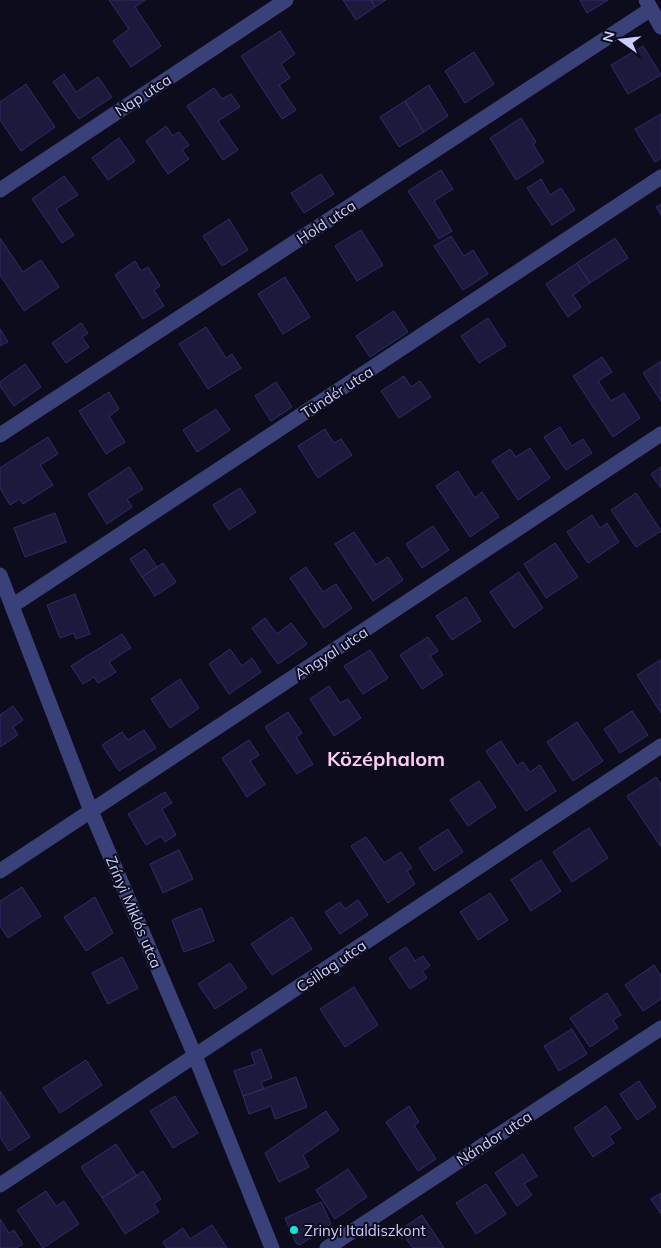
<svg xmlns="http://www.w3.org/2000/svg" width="661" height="1248" viewBox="0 0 661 1248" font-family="Mulish,sans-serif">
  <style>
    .building { fill: #1b193c; stroke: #302d66 }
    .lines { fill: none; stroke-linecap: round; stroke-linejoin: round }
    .minor { stroke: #3a4178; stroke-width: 15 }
    .poi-dot { fill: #0de6db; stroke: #0d0c1c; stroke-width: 2 }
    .labels { text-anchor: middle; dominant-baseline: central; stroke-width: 4; stroke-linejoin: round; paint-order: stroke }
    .street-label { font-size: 15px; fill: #caccfc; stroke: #0d0c1c }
    .poi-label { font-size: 15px; fill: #caccfc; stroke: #0d0c1c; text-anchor: start }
    .district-label { font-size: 20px; font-weight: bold; fill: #fcccf2; stroke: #0d0c1c }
  </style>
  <rect width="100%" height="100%" fill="#0d0c1c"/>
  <path class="building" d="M109 0H145L135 7 161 46 131 67 113 41 129 29Z
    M343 0H371L375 7 356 20Z
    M371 0H386L375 7Z
    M580 0H608L587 13Z
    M280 31 295 54 281 64 290 78 279 85 296 110 282 119 241 56Z
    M643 46 661 75 628 94 611 65Z
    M474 52 494 84 465 103 445 71Z
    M64 74 76 92 98 77 112 97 79 119 53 82Z
    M26 84 55 127 21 151 0 120V102Z
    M429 85 448 116 424 132 405 101Z
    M214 88 222 99 231 94 240 107 218 121 238 150 223 160 187 106Z
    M405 101 424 132 399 147 380 117Z
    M661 114V158L655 162 635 129Z
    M521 118 536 142 533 144 544 162 516 180 490 138Z
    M166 126 173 136 179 132 189 145 182 150 189 159 168 174 146 141Z
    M119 138 135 161 108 180 92 158Z
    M441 170 453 189 434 201 452 231 439 239 408 191Z
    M321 174 334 194 304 213 291 193Z
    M64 176 78 195 56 209 74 235 62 243 32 199Z
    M541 179 550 195 561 188 575 210 552 225 527 188Z
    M661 204V215L656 207Z
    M229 219 248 250 222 266 203 236Z
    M361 230 383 265 357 281 335 246Z
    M451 236 464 256 473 250 488 274 463 290 434 246Z
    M0 238 23 272 41 260 59 287 24 311 0 275Z
    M615 238 628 258 590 283 577 263Z
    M135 261 141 271 148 267 160 286 154 290 164 306 143 319 115 275Z
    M577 263 590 283 573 295 581 307 568 317 546 284Z
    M285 277 310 317 283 334 258 294Z
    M394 311 408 332 370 357 356 336Z
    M488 318 506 346 479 363 461 336Z
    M81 323 88 333 82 337 89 347 66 363 52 343Z
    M206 327 226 358 232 354 241 368 208 389 179 344Z
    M0 329 8 342 0 346Z
    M602 357 612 372 598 381 611 401 624 393 640 418 613 437 573 376Z
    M661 361V401L643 373Z
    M25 364 41 387 14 406 0 386V382Z
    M404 376 411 387 420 381 431 397 399 418 381 391Z
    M276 382 292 407 271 421 255 396Z
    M109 392 119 409 109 416 125 442 106 454 79 411Z
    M216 409 230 430 197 452 183 430Z
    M560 427 572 446 583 439 592 453 566 470 544 437Z
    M325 429 334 443 341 439 352 455 318 478 298 446Z
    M48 437 58 454 40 465 53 485 23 504 20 499 10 505 0 488V468Z
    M530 448 550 478 518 500 492 461 510 449 516 457Z
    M129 467 143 489 127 499 132 507 107 524 88 494Z
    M661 467V488L651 474Z
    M458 471 475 498 482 492 499 517 470 537 436 486Z
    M240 488 256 512 229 530 213 505Z
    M636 493 661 531 636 547 611 510Z
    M55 513 66 542 25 557 14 528Z
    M592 515 600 528 607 523 619 542 588 563 567 532Z
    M433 526 449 550 422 568 406 544Z
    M354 532 376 565 388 557 403 580 373 601 335 544Z
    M555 543 578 577 546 598 524 564Z
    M145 549 157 567 142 577 130 559Z
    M163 563 176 582 155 596 142 577Z
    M306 567 323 592 336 584 352 608 324 628 290 578Z
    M519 572 543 608 514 628 490 592Z
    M75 594 90 634 76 639 74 633 60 638 47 605Z
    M466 597 481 621 452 640 436 616Z
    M265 618 277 634 291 623 307 644 278 664 252 628Z
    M122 634 131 648 109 662 116 672 98 683 94 677 83 684 71 666Z
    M428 637 438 651 430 656 443 675 422 689 400 655Z
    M230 649 242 666 252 658 261 672 229 694 209 664Z
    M370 650 388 678 363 694 344 666Z
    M660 660 661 661V713L637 675Z
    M180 679 199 708 170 728 151 699Z
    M329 686 340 703 348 699 361 718 334 736 310 699Z
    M13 706 23 720 13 727 18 735 0 747V715Z
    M632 711 648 735 620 753 604 729Z
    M288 712 302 733 296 737 313 764 297 774 265 727Z
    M577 722 603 761 573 781 547 742Z
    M144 730 156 748 119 771 102 745 122 732 128 740Z
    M249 740 259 755 250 761 265 784 247 797 222 758Z
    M501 741 517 766 523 762 530 772 540 765 556 791 526 811 486 751Z
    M656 777 661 785V847L627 796Z
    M479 781 496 807 468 826 450 800Z
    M165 792 172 803 162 809 176 835 165 842 161 836 146 845 128 814Z
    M589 828 608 858 572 882 553 852Z
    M448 829 463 852 434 871 419 848Z
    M366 837 384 863 401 852 412 868 407 871 415 884 388 903 351 846Z
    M179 850 193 879 163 893 150 864Z
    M541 860 561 891 531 911 511 880Z
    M22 887 41 916 8 938 0 926V901Z
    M490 893 508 920 478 940 460 912Z
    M95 897 113 933 86 951 64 917Z
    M358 900 368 915 340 934 325 912 340 902 345 909Z
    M201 908 214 941 184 952 172 920Z
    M292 917 312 949 272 975 251 944Z
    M406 947 415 961 423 956 430 966 422 971 427 978 410 989 389 958Z
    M122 957 138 988 108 1004 92 973Z
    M230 963 247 988 215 1009 198 984Z
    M654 965 661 976V999L643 1011 625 985Z
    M354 987 378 1025 345 1047 320 1009Z
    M607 993 621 1015 613 1020 618 1028 590 1047 570 1018Z
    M572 1029 587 1054 559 1071 544 1046Z
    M261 1049 272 1078 261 1082 264 1089 243 1096 234 1071 255 1064 251 1053Z
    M86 1060 102 1085 60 1113 43 1088Z
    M296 1077 307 1107 275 1119 271 1106 249 1114 243 1096Z
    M639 1081 656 1107 637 1120 620 1094Z
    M0 1091 30 1137 9 1151 0 1137Z
    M175 1096 198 1133 173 1148 150 1111Z
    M409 1106 419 1122 414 1125 436 1159 418 1171 386 1122Z
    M606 1106 621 1128 609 1136 614 1143 593 1157 574 1128Z
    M326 1111 339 1130 303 1155 309 1167 279 1182 265 1153Z
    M116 1144 137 1176 102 1198 81 1167Z
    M523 1154 537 1176 524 1184 532 1195 517 1206 495 1173Z
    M348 1169 367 1197 335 1219 316 1190Z
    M143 1171 161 1199 154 1204 159 1212 125 1234 102 1198Z
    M486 1184 506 1214 476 1234 456 1203Z
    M46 1191 56 1206 64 1201 79 1224 43 1248 17 1210Z
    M661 1193V1214L651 1199Z
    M321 1202 331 1224 300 1245 296 1243 285 1218Z
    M422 1215 444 1248H413L400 1230Z
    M0 1219 9 1233 14 1230 23 1244 16 1248H0Z
    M212 1225 227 1248H167L163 1242 183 1228 190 1239Z"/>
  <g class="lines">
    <path class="minor" d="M646 0 661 27
      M0 190 286 0
      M0 435 651 9
      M0 575 91 811 195 1056 272 1248
      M12 606 661 177
      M0 871 661 434
      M0 1185 661 746
      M327 1248 661 1028"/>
  </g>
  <circle class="poi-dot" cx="294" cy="1230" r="5"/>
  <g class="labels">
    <g class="street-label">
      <text transform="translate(143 95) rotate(-33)">Nap utca</text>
      <text transform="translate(326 222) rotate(-33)">Hold utca</text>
      <text transform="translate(337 392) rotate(-33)">Tündér utca</text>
      <text transform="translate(331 653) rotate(-33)">Angyal utca</text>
      <text transform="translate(134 912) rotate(67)">Zrínyi Miklós utca</text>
      <text transform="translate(331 966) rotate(-34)">Csillag utca</text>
      <text transform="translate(494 1138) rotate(-33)">Nándor utca</text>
    </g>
    <g class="poi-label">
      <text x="304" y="1230">Zrinyi Italdiszkont</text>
    </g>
    <g class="district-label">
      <text x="386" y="758">Középhalom</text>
    </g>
  </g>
  <g transform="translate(621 40) rotate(285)" stroke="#0d0c1c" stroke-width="4" paint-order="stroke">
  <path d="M0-4L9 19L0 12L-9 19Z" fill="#caccfc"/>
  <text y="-8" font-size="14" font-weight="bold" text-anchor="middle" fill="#caccfc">N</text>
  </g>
</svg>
